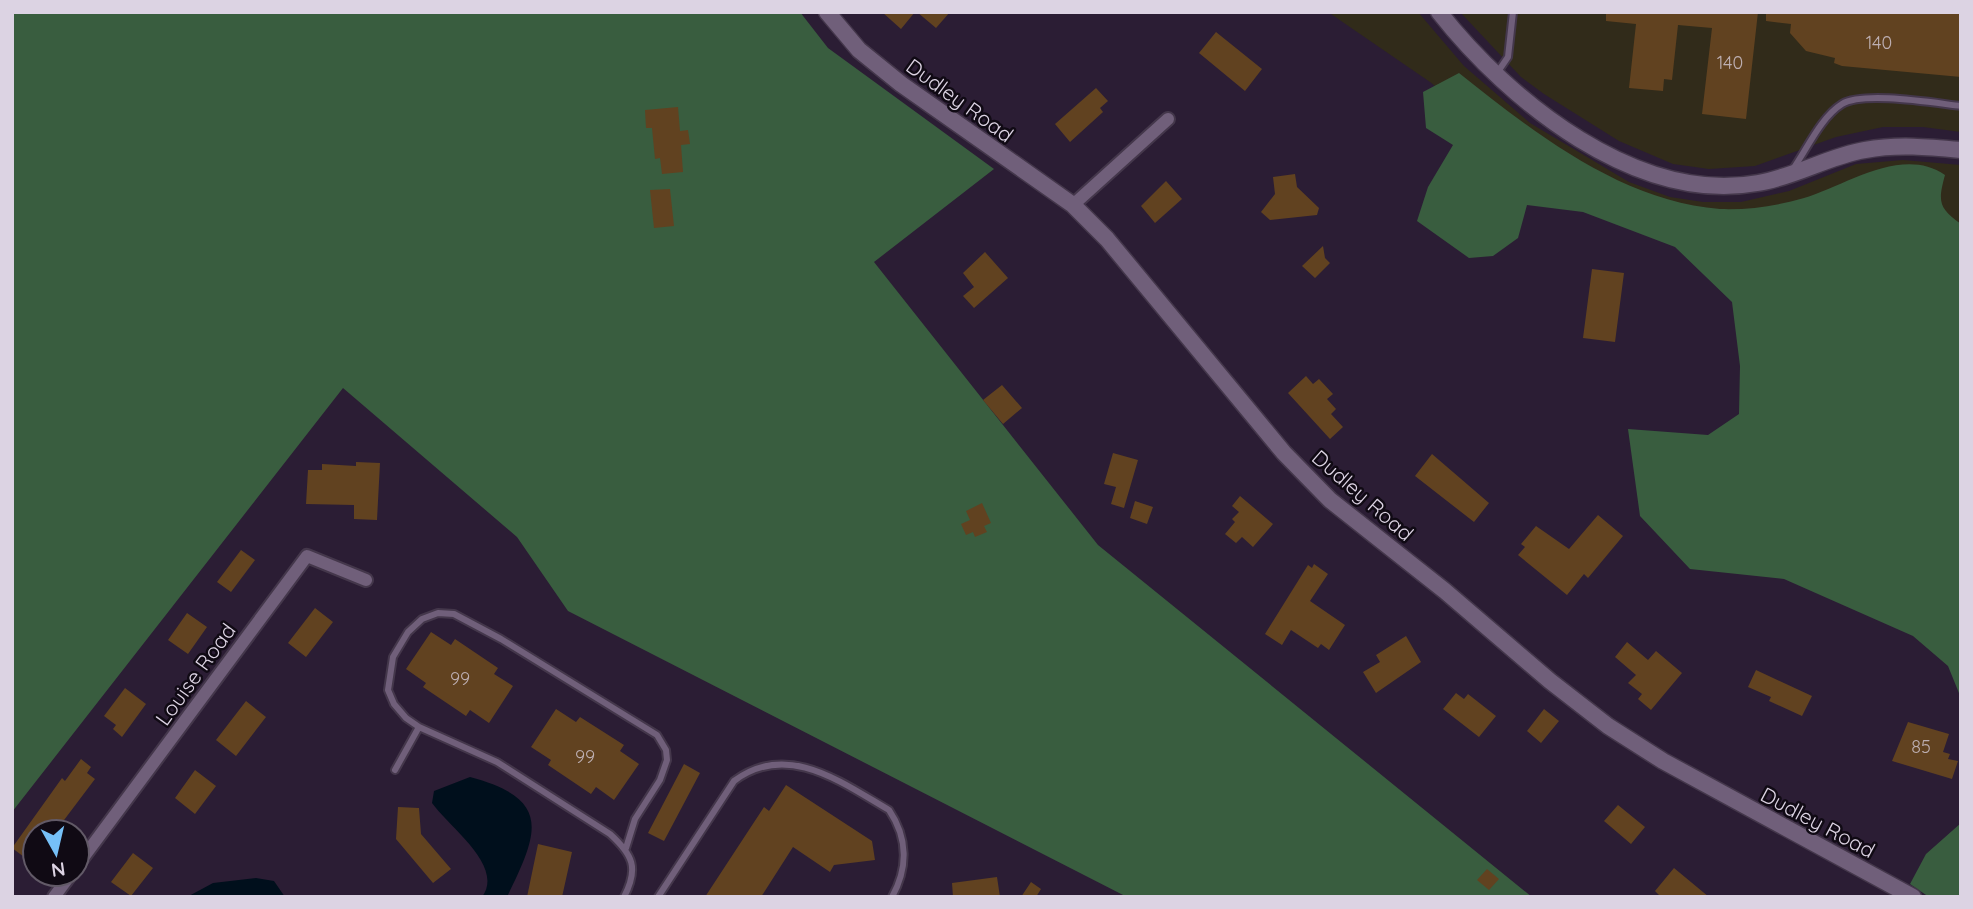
<svg xmlns="http://www.w3.org/2000/svg" width="1973" height="909" viewBox="0 0 1973 909" font-family="Quicksand,sans-serif">
  <style>
    .education { fill: #312b1a }
    .forest { fill: #395d3f }
    .water { fill: #000f1c }
    .building { fill: #614220 }
    .lines { fill: none; stroke-linecap: round; stroke-linejoin: round }
    .service-casing { stroke: #44374b; stroke-width: 10 }
    .minor-casing { stroke: #44374b; stroke-width: 16 }
    .tertiary-casing { stroke: #44374b; stroke-width: 19 }
    .service { stroke: #705f7a; stroke-width: 6 }
    .minor { stroke: #705f7a; stroke-width: 12 }
    .tertiary { stroke: #705f7a; stroke-width: 16 }
    .labels { text-anchor: middle; dominant-baseline: central; stroke-width: 5; stroke-linejoin: round; paint-order: stroke }
    .number-label { font-size: 18px; fill: #bdafb2 }
    .street-label { font-size: 21px; fill: #dcd3e3; stroke: #100a14 }
  </style>
  <rect width="100%" height="100%" fill="#2b1d34"/>
  <path class="education" d="M1328 12H1418L1464 66 1530 123 1629 182 1670 197 1703 202H1741L1789 191 1856 164 1903 160 1961 165V267L1554 182 1430 82Z
    M1460 12H1961V132L1923 127H1883L1836 137 1755 166 1709 169 1673 164 1619 141 1544 94 1521 77Z"/>
  <path class="forest" d="M12 12H800L828 48 994 169 874 262 1098 545 1532 897H1127L568 611 517 537 343 388 12 812Z
    M1459 73C1533 132 1622 202 1720 209 1749 210 1776 206 1804 198 1845 186 1902 145 1945 175 1938 201 1938 208 1961 224V698L1948 666 1913 636 1784 579 1690 569 1640 516 1628 429 1708 435 1739 414 1740 366 1732 302 1675 247 1583 212 1527 205 1518 238 1493 256 1469 258 1417 221 1428 187 1453 145 1426 128 1423 92Z
    M1961 823V897H1929L1910 884 1926 854Z"/>
  <path class="water" d="M470 777C553 799 538 833 507 897H482C505 866 449 827 432 803L434 791Z
    M256 878 274 881 285 897H187L213 883Z"/>
  <path class="building" d="M882 12H915L901 29Z
    M917 12H950L936 28Z
    M1606 12H1758L1746 119 1702 114 1712 28 1678 25 1672 80 1664 79 1663 91 1629 88 1636 24 1606 21Z
    M1766 12H1961V77L1842 66 1834 63 1835 58 1806 51 1790 33 1791 24 1766 21Z
    M1216 32 1262 69 1245 91 1199 53Z
    M1096 88 1108 101 1100 108 1103 112 1070 142 1055 124Z
    M678 107 680 131 688 130 690 144 681 145 683 172 662 174 660 158 655 159 652 128H646L645 110Z
    M1295 174 1297 187 1319 208 1317 215 1270 220 1261 212 1275 194 1273 177Z
    M1166 181 1182 199 1155 223 1141 206Z
    M670 189 674 226 654 228 650 190Z
    M1323 246 1325 258 1330 263 1315 278 1302 266Z
    M985 252 1008 278 974 308 963 296 974 287 963 273Z
    M1592 269 1624 273 1615 342 1583 338Z
    M1306 376 1313 384 1319 379 1333 394 1327 399 1336 409 1331 414 1343 427 1330 439 1288 393Z
    M1002 385 1022 408 1003 424 983 400Z
    M1113 453 1138 460 1124 508 1111 504 1116 487 1104 484Z
    M1432 454 1489 503 1474 522 1415 476Z
    M356 462 380 463 377 520 354 519V505L306 504 308 470H322V464L356 466Z
    M1240 496 1273 524 1253 547 1242 537 1236 543 1225 534 1235 522 1232 519 1239 512 1232 506Z
    M1135 501 1153 507 1147 524 1130 518Z
    M982 503 991 523 984 526 987 532 975 537 973 532 966 535 961 524 970 520 966 511Z
    M1598 515 1623 536 1588 578 1584 574 1567 595 1518 555 1525 547 1521 544 1536 526 1569 549Z
    M241 550 255 560 231 592 217 582Z
    M1314 564 1328 574 1310 601 1345 625 1329 650 1321 644 1318 648 1291 630 1282 645 1265 634 1308 565 1312 568Z
    M315 608 333 622 306 657 288 643Z
    M187 613 207 627 188 654 168 640Z
    M431 632 451 645 455 639 498 668 494 674 513 686 489 723 470 710 466 716 423 687 426 683 406 669Z
    M1406 636 1421 662 1376 693 1363 672 1380 662 1376 655Z
    M1627 642 1648 660 1656 651 1682 673 1651 710 1638 699 1642 694 1628 683 1636 675 1615 657Z
    M1756 670 1812 696 1802 716 1769 701 1771 697 1748 687Z
    M125 688 146 704 122 737 113 729 116 725 104 716Z
    M1456 693 1464 699 1468 694 1496 716 1479 737 1443 709Z
    M246 701 266 717 236 756 216 740Z
    M556 709 576 722 580 717 624 745 620 751 639 764 614 800 596 787 591 794 548 765 551 760 531 747Z
    M1544 709 1559 721 1541 743 1527 731Z
    M1908 722 1949 734 1943 752 1950 754 1948 759 1958 761 1952 779 1892 761Z
    M81 759 91 767 87 773 95 779 55 832H35V865L12 848 62 778 65 781Z
    M684 764 700 773 664 841 648 833Z
    M195 770 216 786 195 814 175 798Z
    M786 785 872 841 875 860 834 865 830 872 793 847 761 897H705L764 807 769 811Z
    M1618 805 1645 827 1631 844 1604 821Z
    M398 807 419 808 421 834 451 869 433 883 396 839Z
    M538 844 572 852 562 897H527Z
    M133 853 153 868 131 896 111 882Z
    M1674 868 1709 897H1661L1655 891Z
    M1487 869 1499 879 1489 890 1477 880Z
    M997 877 1000 897H953L952 883Z
    M1031 882 1041 889 1036 897H1021Z"/>
  <g class="lines">
    <g class="service-casing">
      <path id="service" d="M1497 73 1508 57 1513 12
        M1793 169C1807 149 1821 117 1842 104 1864 91 1934 103 1961 106
        M395 770 419 727
        M624 897C639 868 633 855 610 834L497 762 419 727 406 718 394 704 388 690 393 657 408 632 422 619 438 613 454 614 501 639 657 735 666 750 667 760 660 780 635 819 626 848
        M658 897 734 781C787 741 841 782 889 810 908 838 908 868 892 897"/>
    </g>
    <g class="minor-casing">
      <path id="minor" d="M1073 205 1168 119
        M77 866 307 556 366 580
        M54 897 71 874"/>
    </g>
    <g class="tertiary-casing">
      <path id="tertiary" d="M827 12 859 50 901 84 1073 205 1107 239 1284 453 1330 500 1445 591 1550 681 1608 726 1663 761 1913 897
        M1439 12C1509 101 1637 205 1758 183 1795 177 1829 156 1865 150 1897 144 1929 147 1961 150"/>
    </g>
    <use href="#service" class="service"/>
    <use href="#minor" class="minor"/>
    <use href="#tertiary" class="tertiary"/>
  </g>
  <g class="labels">
    <g class="number-label">
      <text x="1879" y="42">140</text>
      <text x="1730" y="62">140</text>
      <text x="460" y="678">99</text>
      <text x="1921" y="746">85</text>
      <text x="585" y="756">99</text>
    </g>
    <g class="street-label">
      <text transform="translate(960 100) rotate(36)">Dudley Road</text>
      <text transform="translate(1363 495) rotate(41)">Dudley Road</text>
      <text transform="translate(195 674) rotate(-54)">Louise Road</text>
      <text transform="translate(1818 822) rotate(28)">Dudley Road</text>
    </g>
  </g>
  <rect width="1973" height="909" fill="none" stroke="#dcd3e3" stroke-width="28"/>
  <g transform="translate(56 853) rotate(172)"><circle r="33" fill="#100a14" stroke="#625a67" stroke-width="2"/>
  <path d="M0-5L12 26L0 18L-12 26Z" fill="#76c0f7"/>
  <text y="-10" font-size="19" font-weight="bold" text-anchor="middle" fill="#dcd3e3">N</text>
  </g>
</svg>
